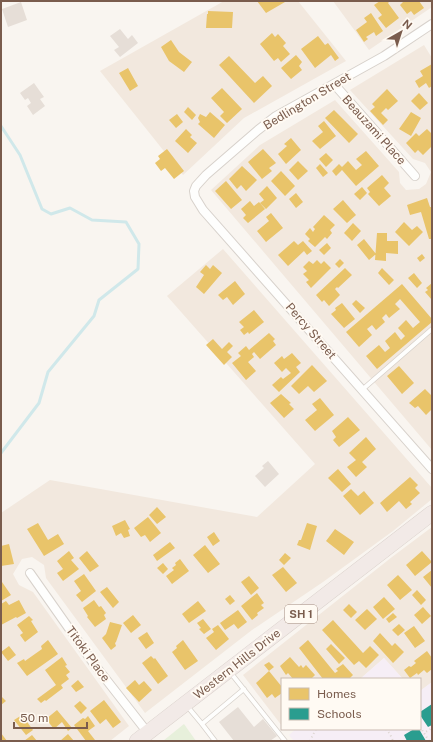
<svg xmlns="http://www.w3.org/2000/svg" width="433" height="742" viewBox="0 0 433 742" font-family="'Public Sans',sans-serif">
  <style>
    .residential { fill: #f2e8de }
    .education { fill: #f6eef6 }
    .green { fill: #e7f0db }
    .homes { fill: #e9c46a }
    .schools { fill: #2a9d8f }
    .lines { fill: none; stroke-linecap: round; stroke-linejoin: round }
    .stream { stroke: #d0e8ea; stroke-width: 3 }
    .building { fill: #e6ded7 }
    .lane-casing { stroke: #d7d1cb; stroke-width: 5.5 }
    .street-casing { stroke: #d7d1cb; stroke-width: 10 }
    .highway-casing { stroke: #dad1cc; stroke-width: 16 }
    .path { stroke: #dcd5d0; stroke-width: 2; stroke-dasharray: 1 3; stroke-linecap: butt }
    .lane { stroke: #fefefd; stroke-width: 4 }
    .street { stroke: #fefefd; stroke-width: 8 }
    .highway { stroke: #f2eae7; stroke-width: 15 }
    .labels { text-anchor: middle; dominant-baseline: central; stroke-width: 4; stroke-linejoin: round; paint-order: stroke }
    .shield { fill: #fffaf3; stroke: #a28b7f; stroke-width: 1 }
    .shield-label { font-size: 11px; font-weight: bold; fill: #7a5c4d }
    .street-label { font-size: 12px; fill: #7a5c4d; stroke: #fffaf3 }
  </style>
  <rect width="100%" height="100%" fill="#f9f5f0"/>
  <path class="residential" d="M224 1H298L346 61 244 118 183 175 100 71Z
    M333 1H432V7L369 50Z
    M424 45 432 58V450L211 190 260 145 335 100 399 172 400 183 406 190 419 189 426 184 431 172 425 163 413 159 350 90Z
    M223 249 432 488V499L393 531 323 582 252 630 145 713 46 578 44 565 32 557 22 559 13 574 19 585 33 592 129 726 110 741H1V513L50 480 257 517 315 464 167 296Z
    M432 527V682L420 691V679H403L384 658 360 679H282V726L243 675 392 557Z"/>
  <path class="education" d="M384 658 403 679H360Z
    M432 682V741H294L289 735 296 729H420V691Z"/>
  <path class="green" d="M184 724 196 741H163Z"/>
  <path class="homes" d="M257 1H284L285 2 266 13Z
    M380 1H388L389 2 388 3 399 18 386 28 378 18 382 15 374 5Z
    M402 1H419L424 8 414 15 411 11 407 14 400 5 403 2Z
    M208 11 233 12 232 28H206L207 14H208Z
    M371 13 383 31 376 36 374 32 366 37 368 39 364 42 356 30 367 22 364 18Z
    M272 33 275 37 278 34 286 43 283 46 290 54 281 62 278 58 274 61 260 44Z
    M318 36 325 45 328 43 339 58 335 61 331 55 315 68 301 49Z
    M171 40 179 52 192 62 184 72 169 61 161 47Z
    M296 55 302 62 299 66 302 70 291 79 281 68Z
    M229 56 255 83 263 76 272 86 254 103 219 65Z
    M432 64V86L429 88 426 83 419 88 415 81 423 76 420 71Z
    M128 68 138 86 130 91 119 73Z
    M222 88 242 109 227 123 220 116 224 112 211 98Z
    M387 89 398 101 388 110 386 108 381 113 388 120 383 125 370 111 375 107 372 104Z
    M419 93 428 103 420 110 411 101Z
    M188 107 196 115 192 120 184 112Z
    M334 110 358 134 349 143 325 118Z
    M210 112 225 125 214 138 198 124 200 122 198 118 200 114 206 117Z
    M411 112 421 118 411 136 399 129Z
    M177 114 183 122 176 128 169 120Z
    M324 121 336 136 320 149 312 141 323 132 318 126Z
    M186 129 192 135 190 137 197 143 188 153 175 141Z
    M427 129 432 134V146L423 155 418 150 415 153 406 143 416 133 419 136Z
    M291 138 301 150 286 164 278 154 287 146 284 144Z
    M167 149 184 171 174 179 165 168 161 171 155 163 160 159 158 156Z
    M263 149 276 163 269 168 272 171 262 179 248 162Z
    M366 151 379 166 356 186 342 170 336 176 332 171 339 164 342 167 348 161 356 170 362 165 356 159Z
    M326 153 333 160 326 167 319 159Z
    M298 161 308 171 298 180 289 170Z
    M320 164 328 173 323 177 316 168Z
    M242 166 257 180 246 191 241 185 237 189 229 179Z
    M281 171 295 186 285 196 271 181Z
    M382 175 389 183 384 188 391 196 379 206 368 194 370 192 367 188Z
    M226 181 242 200 231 209 215 191Z
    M267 186 277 198 266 209 260 203 264 200 259 194Z
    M362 187 367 193 360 200 354 194Z
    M296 193 303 202 296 208 289 199Z
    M427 198 430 207H432V239H429L421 212 410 215 407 205Z
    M343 200 356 215 347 223 333 209Z
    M250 201 254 206 259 202 265 209 248 223 243 218 246 215 241 209Z
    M271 213 283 228 266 242 257 231 269 221 266 217Z
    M324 215 335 225 330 230 332 233 327 239 325 237 315 247 308 241 310 239 305 234 310 228 313 232 315 229 313 227Z
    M404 222 412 230 417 226 423 232 409 246 395 232Z
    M353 223 361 231 352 241 344 233Z
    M377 233H387V241H398V254L386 253V261L375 260Z
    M364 239 376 254 369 260 357 245Z
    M294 241 298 245 303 241 312 251 307 255 304 251 288 266 278 255Z
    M327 243 331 248 324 255 319 250Z
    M422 254 425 258 420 262 417 258Z
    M340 259 344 263 339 268 335 264Z
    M317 260 321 264 324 261 331 268 311 288 306 282 309 280 303 274 307 271 303 267 309 261 313 264Z
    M206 265 210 269 213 265 222 273 204 294 196 287 204 275 200 272Z
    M345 268 352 275 338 288 337 287 335 289 340 295 329 306 324 300 322 302 316 295Z
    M382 268 394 280 389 285 378 273Z
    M414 273 422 283 417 288 408 278Z
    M235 281 245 294 233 305 227 297 223 300 218 295Z
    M432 283V300L425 292 428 290 426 288Z
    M402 284 432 319V322L377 369 366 356 379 345 385 352 390 348 385 341 395 332 401 340 405 336 398 328 406 320 413 328 420 322 400 299 395 304 400 309 389 318 386 314 382 318 385 322 376 330 372 325 367 329 372 335 359 347 346 332Z
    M356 300 365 308 360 313 352 304Z
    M342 303 355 319 344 328 331 314 336 310 335 308Z
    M254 310 264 322 249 334 248 332 244 335 240 330 244 327 239 322Z
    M269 333 275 339 273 341 276 345 260 359 254 352 252 354 254 357 248 362 256 371 246 380 232 363 241 356 238 353 246 346 249 350Z
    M213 339 222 349 229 342 233 346 227 352 232 357 224 365 206 345Z
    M292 353 301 363 296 367 300 372 279 392 272 385 281 377 283 379 291 373 286 368 282 372 274 363 282 356 284 359Z
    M312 365 327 381 314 392 308 386 299 394 291 386Z
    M399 366 414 383 402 394 387 376Z
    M425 389 432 396V409L426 415 418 406 415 408 409 403Z
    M281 394 291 403 289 404 294 409 284 418 270 403Z
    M320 398 334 415 315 431 305 420 317 410 312 404Z
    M348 417 360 430 339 447 333 440 336 437 332 431Z
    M366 437 376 449 362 462 367 467 356 477 347 467 356 460 349 453Z
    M338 469 351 484 342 492 328 478Z
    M410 477 418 485 415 488 420 493 410 502 412 504 406 509 399 501 387 512 380 503Z
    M351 489 358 496 364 491 374 503 360 515 343 496Z
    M157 507 166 517 157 524 149 515Z
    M148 517 161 533 150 542 145 535 141 537 134 528Z
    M125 520 130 529 128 530 130 536 124 538 121 533 116 536 112 526Z
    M38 523 48 540 58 534 64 544 44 556 27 529Z
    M307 523 317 526 310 550 297 545 299 540H301Z
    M335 529 354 542 344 555 326 541Z
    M214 532 220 541 213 546 207 537Z
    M170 542 175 548 157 561 153 555Z
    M9 544 14 564 1 566V546Z
    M205 545 220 564 208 573 193 555Z
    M69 551 74 558 71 560 79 569 63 581 57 573 63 569 57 561Z
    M87 551 99 566 90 572 79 558Z
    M422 551 432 562 415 576 406 565Z
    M285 553 291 558 284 565 279 560Z
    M180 559 189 571 172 584 166 576 174 570 172 568 176 565 175 563Z
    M163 563 168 569 163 574 157 568Z
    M283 567 297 583 286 592 272 575Z
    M432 570V588L423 577Z
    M84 574 96 591 82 602 76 595 81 591 74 581Z
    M398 575 412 590 400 600 387 585Z
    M249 576 259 588 251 595 241 582Z
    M1 582H2L11 595 1 601Z
    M107 587 119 602 113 608 100 592Z
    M417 590 426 600 421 605 412 595Z
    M257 593 264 603 261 605 264 608 257 613 258 615 252 620 241 606Z
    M230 595 235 601 230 605 225 599Z
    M384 597 395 609 383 619 373 607Z
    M19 600 26 613 17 618 16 617 1 625V604L6 601 9 605Z
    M94 600 99 607 101 606 106 613 104 615 106 619 95 627 87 617 88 616 83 608Z
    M198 601 206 611 189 623 182 614Z
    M349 604 357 612 351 618 343 610Z
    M423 607 431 616 422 624 414 615Z
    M367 609 377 619 365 630 355 620Z
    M238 610 247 622 238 629 234 624 225 630 220 623Z
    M393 613 397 617 389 623 386 619Z
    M133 615 141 625 131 633 123 623Z
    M29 616 33 620 31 621 38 632 25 642 20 635 23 633 17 625Z
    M203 619 211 629 204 634 199 629 201 628 197 623Z
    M333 620 363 653 370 646 379 655 366 668 359 661 354 665 322 630Z
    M110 622 122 625 116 642 115 643 116 646 111 650 102 638 106 634Z
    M399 624 405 630 398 636 392 630Z
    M218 625 229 639 216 650 206 638 214 632 212 629Z
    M414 626 425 641 415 648 404 633Z
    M147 632 154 643 146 649 138 638Z
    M380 633 392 646 395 643 404 652 393 663 373 641Z
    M48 640 58 654 27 676 17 663 24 659 25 661 42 649 41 646Z
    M183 640 198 661 185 670 172 652 177 648 176 646Z
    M308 640 335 673 338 671 336 669 343 664 353 675 349 679H323L299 648Z
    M331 644 345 658 339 664 326 649Z
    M9 646 16 655 8 661 1 652Z
    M427 651 432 658V669L427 673 424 670 418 675 417 673 410 678 404 670 409 666 411 667 416 663 414 661Z
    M151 656 154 659 155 658 168 676 158 684 142 663Z
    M62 657 67 665 65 666 70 672 66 675 69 679 61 685 63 688 46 701 45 700 41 703 37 699 56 685 45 670Z
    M290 657 299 667 301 665 303 668 306 665 315 675 311 679H293L288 673 286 675 280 666Z
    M269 662 274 667 269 671 264 665Z
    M269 671 282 687V693L275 698 272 694 267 698 256 683Z
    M78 680 84 687 76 692 71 686Z
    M135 680 139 685 144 681 152 690 139 702 126 688Z
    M1 696 6 701 1 705Z
    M104 700 121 722 113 728 106 719 100 724 90 711Z
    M80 701 87 708 81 714 74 706Z
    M57 710 72 728 68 731 62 722 54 729 46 719Z
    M22 715 33 730 26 735 14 720Z
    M88 716 95 726 88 731 95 740 94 741H86L74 725 83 718 85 719Z
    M1 733 7 741H1Z
    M68 734 74 741H60Z
    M32 735 37 741H24Z"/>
  <path class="schools" d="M432 704V725L428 727 420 715V712Z
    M414 729H419L426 741H407L404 735Z"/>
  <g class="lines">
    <path class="stream" d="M1 126 20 155 42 209 51 214 70 208 92 220 126 222 139 244 138 269 99 300 94 316 48 372 39 403 1 453"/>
  </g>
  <path class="building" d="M21 2 27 20 8 27 2 9Z
    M120 29 128 39 132 35 138 43 120 57 114 50 119 47 110 36Z
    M34 83 44 97 40 99 45 106 33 115 27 106 31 103 28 98 25 100 20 93Z
    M268 461 279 474 265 487 255 476 264 468 262 466Z
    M238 707 254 727 263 719 277 736 270 741H238L237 740 234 741 219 722Z"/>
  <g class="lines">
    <g class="lane-casing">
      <path id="lane" d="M363 389 432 329
        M230 672 285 741
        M187 706 202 724 244 689
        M202 724 215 741"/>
    </g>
    <g class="street-casing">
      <path id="street" d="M432 24 384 56 276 116 258 130 206 175 196 186 194 191 195 197 203 210 432 469
        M334 84 415 176
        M30 573 94 664 148 733"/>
    </g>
    <g class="highway-casing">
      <path id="highway" d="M137 741 432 513"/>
    </g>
    <path class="path" d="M420 727 424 733
      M386 729 390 734 393 741
      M310 741 316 729
      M429 741 424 733 432 728"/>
    <use href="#lane" class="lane"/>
    <use href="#street" class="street"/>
    <use href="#highway" class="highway"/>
  </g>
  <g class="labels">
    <rect class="shield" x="285" y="605" width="32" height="18" rx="3"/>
    <g class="shield-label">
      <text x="301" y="614">SH 1</text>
    </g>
    <g class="street-label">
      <text transform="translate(307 101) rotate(-31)">Bedlington Street</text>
      <text transform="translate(374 130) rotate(48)">Beauzami Place</text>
      <text transform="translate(311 331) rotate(49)">Percy Street</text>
      <text transform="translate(88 654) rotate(54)">Titoki Place</text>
      <text transform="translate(237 664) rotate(-38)">Western Hills Drive</text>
    </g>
  </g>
  <rect width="433" height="742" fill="none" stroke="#7a5c4d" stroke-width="4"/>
  <rect x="281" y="678" width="140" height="52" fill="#fffaf3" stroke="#cabbb1"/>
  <rect x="289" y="688" width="20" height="12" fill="#e9c46a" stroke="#cabbb1"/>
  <text x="317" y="698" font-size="12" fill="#7a5c4d">Homes</text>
  <rect x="289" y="708" width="20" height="12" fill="#2a9d8f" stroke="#cabbb1"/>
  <text x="317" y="718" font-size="12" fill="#7a5c4d">Schools</text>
  <g transform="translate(401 32) rotate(39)" stroke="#fffaf3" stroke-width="3" paint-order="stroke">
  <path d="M0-3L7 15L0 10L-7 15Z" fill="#7a5c4d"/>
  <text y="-6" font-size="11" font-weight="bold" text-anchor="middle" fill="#7a5c4d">N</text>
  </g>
  <path d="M14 722v6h73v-6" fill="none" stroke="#7a5c4d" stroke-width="2"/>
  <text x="20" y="722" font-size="12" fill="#7a5c4d" stroke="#fffaf3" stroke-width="3" paint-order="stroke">50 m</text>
</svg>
